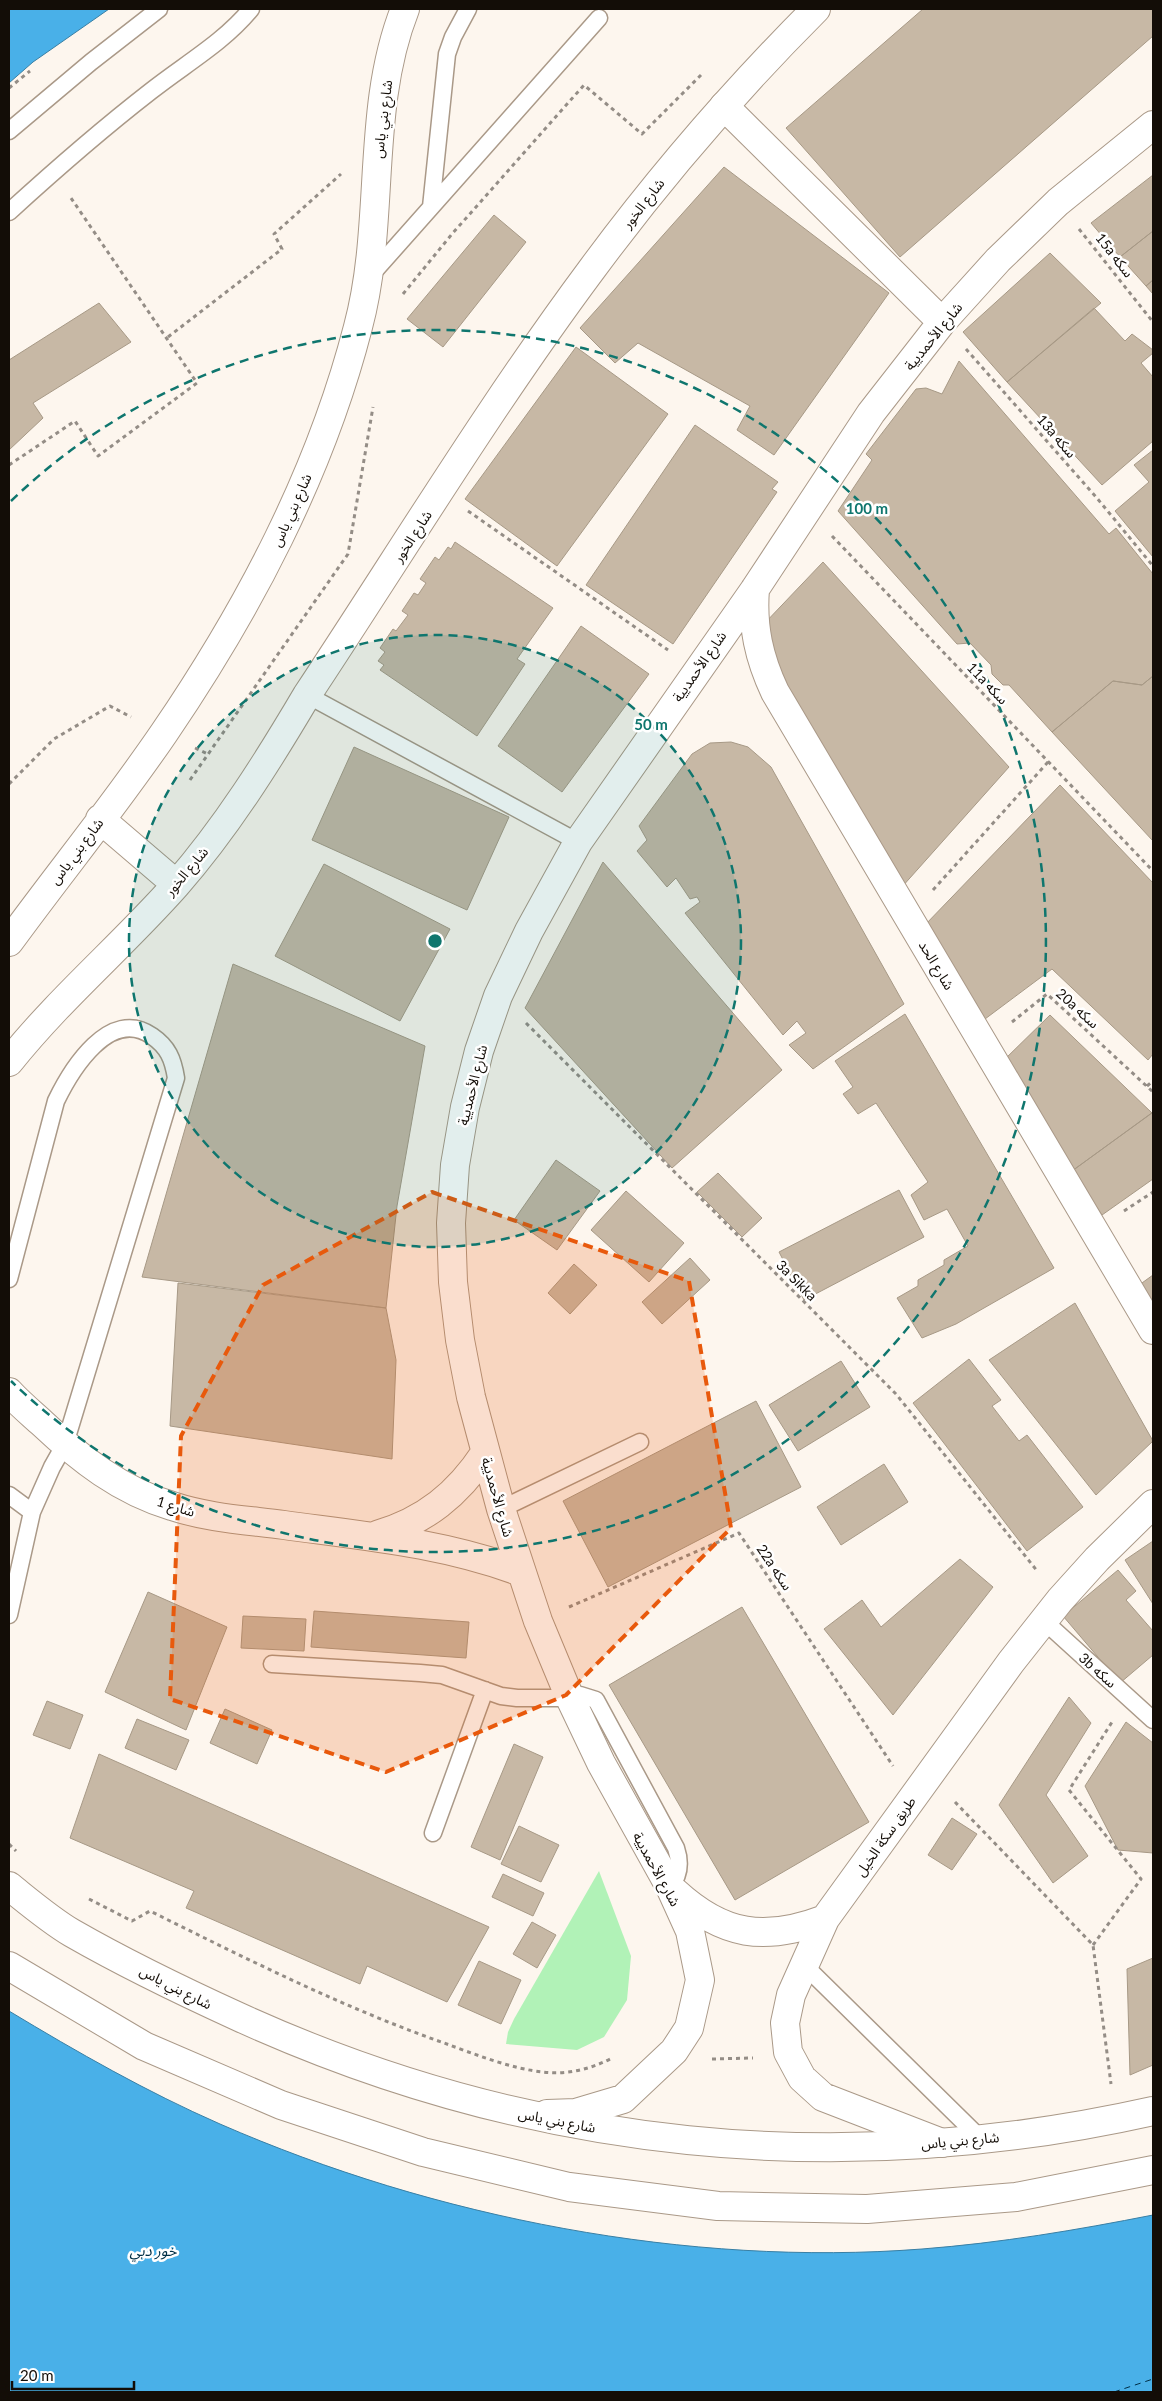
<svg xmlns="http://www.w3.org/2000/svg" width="1162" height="2401" viewBox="0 0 1162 2401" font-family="Lato,'Noto Sans Arabic',sans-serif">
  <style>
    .green { fill: #b1f2b7 }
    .water { fill: #49b0e8; stroke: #397fa4 }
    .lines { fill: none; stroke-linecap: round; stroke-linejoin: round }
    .ferry { stroke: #012f46; stroke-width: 1; stroke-dasharray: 6 5; stroke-linecap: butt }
    .building { fill: #c7b8a5; stroke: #a79986 }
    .lane-casing { stroke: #a98; stroke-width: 19 }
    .street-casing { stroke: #a98; stroke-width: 30 }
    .secondary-casing { stroke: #a98; stroke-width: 30 }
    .path { stroke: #948d86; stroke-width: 3; stroke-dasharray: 4 4; stroke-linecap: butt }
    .lane { stroke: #fff; stroke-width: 16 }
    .street { stroke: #fff; stroke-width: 28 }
    .secondary { stroke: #fff; stroke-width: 28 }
    .marked { fill: #e8590c; fill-opacity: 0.2; stroke: #e8590c; stroke-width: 4; stroke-dasharray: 10 6; stroke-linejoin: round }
    .ring { fill: none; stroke: #0f766e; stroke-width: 2.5; stroke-dasharray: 9 6 }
    .labels { text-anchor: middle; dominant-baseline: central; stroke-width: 5; stroke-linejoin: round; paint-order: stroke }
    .street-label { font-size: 14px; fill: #130d07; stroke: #fff }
    .water-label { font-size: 15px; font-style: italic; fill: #012f46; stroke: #fff }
    .centre { fill: #0f766e; stroke: #fff; stroke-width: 2.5 }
    .ring-label { font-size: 15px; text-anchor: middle; font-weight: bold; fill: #0f766e; stroke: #fff; stroke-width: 5; stroke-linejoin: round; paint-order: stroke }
  </style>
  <rect width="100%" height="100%" fill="#fdf6ee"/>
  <path class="green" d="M599 1871 631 1956 627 2000 604 2037 577 2050 506 2044 508 2032 514 2019Z"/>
  <path class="water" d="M9 9H109L33 62 9 83Z
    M9 2011C77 2052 147 2092 220 2124 435 2218 688 2267 922 2249 1000 2243 1077 2230 1153 2215V2392H9Z"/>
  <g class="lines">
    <path class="ferry" d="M1114 2392 1153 2379"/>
  </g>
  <path class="building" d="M923 9H1153V36L900 257 786 128Z
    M724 167 889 293 774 455 737 430 750 406 638 343 615 363 580 328Z
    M1153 175V231L1120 257 1091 223Z
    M494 215 526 242 443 347 407 319Z
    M1153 231V280L1146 286 1120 257Z
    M1050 253 1101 303 1007 382 963 332Z
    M1153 280V294L1146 286Z
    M99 303 131 342 33 403 43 418 9 450V360Z
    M1094 308 1125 341 1132 334 1153 350V353L1141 363 1153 377V441L1102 485 1007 382Z
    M576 347 668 414 557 566 465 499Z
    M959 361 1109 534 1116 528 1153 574V676L1142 685 1113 681 1052 732 1009 685H1003L992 674 991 665 970 643 957 644 838 511 872 460 866 454 916 389 926 388 942 394Z
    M695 425 778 482 772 489 777 492 673 644 586 585Z
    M1153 450V557L1115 511 1149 482 1134 465Z
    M455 542 553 608 517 659 525 664 477 736 380 670 384 665 378 661 385 652 380 648 393 629 396 631 408 615 402 611 414 593 418 595 426 583 420 579 435 557 439 560 448 547 451 549Z
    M823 562 1009 767 901 888 759 647 762 626Z
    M581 626 649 674 562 792 498 746Z
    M1153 676V841L1052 732 1113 681 1142 685Z
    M731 742 748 747 771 767 904 1004 813 1069 789 1045 806 1033 797 1021 783 1035 685 913 700 902 697 897 690 899 676 878 667 887 637 851 647 840 639 826 692 754 710 743Z
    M354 747 509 817 467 910 312 840Z
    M1060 785 1153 883V1054L1148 1060 1052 969 985 1019 924 926Z
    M603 862 782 1070 672 1168 525 1008Z
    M324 864 450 929 400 1021 275 956Z
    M233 964 425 1046 397 1206 386 1308 142 1277Z
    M905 1014 1054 1268 956 1324 922 1338 897 1298 918 1286V1280L944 1265V1260L968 1246 947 1209 924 1220 911 1195 928 1182 876 1103 858 1114 843 1094 853 1087 835 1061Z
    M1050 1015 1152 1113 1072 1171 1003 1061Z
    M1153 1112V1179L1102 1215 1072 1171Z
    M556 1160 600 1191 557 1250 514 1220Z
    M718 1173 762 1218 742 1237 697 1192Z
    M899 1190 924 1237 804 1300 779 1252Z
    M626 1191 684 1243 649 1282 591 1230Z
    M690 1258 710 1280 662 1324 642 1302Z
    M574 1264 597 1285 570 1314 548 1293Z
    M1153 1275V1314L1135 1288Z
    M178 1283 386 1308 396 1360 392 1459 170 1426Z
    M1075 1303 1153 1441 1096 1495 989 1360Z
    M969 1359 1001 1400 992 1406 1019 1441 1027 1435 1083 1507 1027 1551 913 1403Z
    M841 1361 870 1407 798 1451 769 1405Z
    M756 1401 801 1487 608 1587 563 1501Z
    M884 1464 908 1502 841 1545 817 1507Z
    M1153 1541V1604L1125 1560Z
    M960 1559 993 1587 893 1715 824 1629 862 1600 881 1627Z
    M1118 1570 1136 1591 1126 1600 1153 1631V1655L1120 1683 1063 1616Z
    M148 1592 227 1627 186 1730 105 1692Z
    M742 1607 869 1822 735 1900 609 1685Z
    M314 1611 469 1622 466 1658 311 1647Z
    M243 1616 306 1619 304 1651 241 1648Z
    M1069 1697 1091 1723 1046 1795 1088 1856 1053 1883 999 1805Z
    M47 1701 83 1715 70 1749 33 1735Z
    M225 1709 272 1730 257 1764 210 1743Z
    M137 1719 189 1740 176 1770 125 1748Z
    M1126 1722 1153 1743V1853L1118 1850 1085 1786Z
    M514 1744 543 1757 500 1860 471 1847Z
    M99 1754 489 1927 447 2002 367 1966 360 1984 186 1908 194 1891 70 1838Z
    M952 1818 977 1834 952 1870 928 1855Z
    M519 1826 559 1845 541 1882 501 1864Z
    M503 1874 544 1893 533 1916 492 1897Z
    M532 1922 556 1935 537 1968 513 1954Z
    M1153 1958V2065L1130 2075 1127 1969Z
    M479 1961 521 1980 501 2024 458 2005Z"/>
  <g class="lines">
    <g class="lane-casing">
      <path id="lane" d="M9 131 91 62 159 9
        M431 207 447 54 453 37 468 9
        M9 212C55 170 102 129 151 91 185 64 223 43 251 9
        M370 276 599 18
        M307 695 578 842
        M9 1279 56 1101C71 1070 110 1006 152 1036 168 1047 173 1059 176 1078L65 1444 52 1467 32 1512 9 1615
        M9 1495 32 1512
        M501 1509 640 1442
        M1043 1620 1153 1720
        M272 1664 420 1673 442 1675 501 1696 517 1698H570L580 1695 596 1700 676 1848C681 1863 680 1875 670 1887
        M433 1833 485 1690
        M804 1965 981 2139"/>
    </g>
    <g class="street-casing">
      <path id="street" d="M724 106 942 322
        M755 589C752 627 759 658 775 692L1153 1330
        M9 1392C19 1403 31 1413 42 1423 80 1459 121 1491 172 1506 208 1518 246 1520 284 1525 365 1536 444 1543 521 1572
        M377 1535C425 1521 458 1494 485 1453
        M675 1892C723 1936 765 1942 825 1919
        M547 2114 576 2113 623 2099 674 2051 689 2028 700 1980 690 1931 670 1887 601 1763 570 1698 538 1621 501 1509 471 1397 460 1340 453 1282 451 1223 455 1165 465 1107 479 1051 498 996 529 931 578 842 755 589 871 413 942 322 998 260 1058 202 1153 125
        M942 2143 823 2097 802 2078 788 2052 785 2023 791 1995 825 1919 1011 1662 1060 1600 1097 1559 1153 1504"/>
    </g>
    <g class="secondary-casing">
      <path id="secondary" d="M100 819 176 884
        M9 942C60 872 115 805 164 733 249 608 320 474 358 327 386 223 365 110 405 9
        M9 1062C60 998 122 946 176 885 226 828 268 761 307 695 401 553 490 406 592 269 660 177 735 90 816 9
        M9 1886C29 1902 50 1920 72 1933 126 1964 182 1991 239 2017 531 2150 840 2181 1153 2111
        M9 1966 144 2046 281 2105 423 2152 569 2187 718 2206 867 2209 1016 2197 1153 2170"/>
    </g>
    <path class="path" d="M9 88 30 71
      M1079 229 1153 322
      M403 294 452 234 584 85 642 134 701 75
      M168 337 282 249 274 234 341 174
      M966 349 1096 497 1153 566
      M9 465 75 421 98 456 197 383 71 198
      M468 511 668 650
      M832 536 1153 871
      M195 748 208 754
      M190 780 348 554 373 407
      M9 784 54 739 110 706 131 717
      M933 890 1048 762
      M1012 1022 1047 994 1153 1092
      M526 1023 896 1394 1038 1572
      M1147 1086 1153 1081
      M1124 1211 1153 1192
      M569 1607 739 1533 893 1766
      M955 1802 1093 1945 1111 2084
      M9 1844 16 1851
      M89 1899 132 1921 150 1911C247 1959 342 2007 444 2043 474 2054 512 2069 543 2072 568 2075 591 2069 612 2058
      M1093 1945 1141 1879 1069 1790 1112 1722
      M712 2059 753 2058"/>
    <use href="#lane" class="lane"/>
    <use href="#street" class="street"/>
    <use href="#secondary" class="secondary"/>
  </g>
  <path class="marked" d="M432 1192 689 1281 731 1528 566 1695 386 1772 170 1699 181 1436 263 1285Z"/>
  <circle cx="435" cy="941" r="306" fill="#0f766e" fill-opacity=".12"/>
  <g class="ring">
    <circle cx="435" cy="941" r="306"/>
    <path d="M11 501A611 611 0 1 1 11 1381"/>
  </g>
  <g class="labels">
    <g class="street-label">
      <text transform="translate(382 119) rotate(-83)">شارع بني ياس</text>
      <text transform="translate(643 203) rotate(-52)">شارع الخور</text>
      <text transform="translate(1115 255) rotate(52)">15a سكه</text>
      <text transform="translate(933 336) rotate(-51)">شارع الأحمديية</text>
      <text transform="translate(1057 436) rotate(49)">13a سكه</text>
      <text transform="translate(291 510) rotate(-66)">شارع بني ياس</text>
      <text transform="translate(412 536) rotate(-57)">شارع الخور</text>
      <text transform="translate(699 666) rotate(-55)">شارع الأحمديية</text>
      <text transform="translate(988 683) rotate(46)">11a سكه</text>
      <text transform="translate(76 851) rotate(-53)">شارع بني ياس</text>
      <text transform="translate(186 871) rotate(-50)">شارع الخور</text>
      <text transform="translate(937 965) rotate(59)">شارع الحد</text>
      <text transform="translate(1078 1008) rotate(42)">20a سكه</text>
      <text transform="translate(472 1085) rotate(-76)">شارع الأحمديية</text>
      <text transform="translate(797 1280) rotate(45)">3a Sikka</text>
      <text transform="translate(498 1497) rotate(74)">شارع الأحمديية</text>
      <text transform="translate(176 1506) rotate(17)">شارع 1</text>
      <text transform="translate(775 1567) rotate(56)">22a سكه</text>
      <text transform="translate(1098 1670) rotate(42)">3b سكه</text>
      <text transform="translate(885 1836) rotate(-55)">طريق سكة الخيل</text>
      <text transform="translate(657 1869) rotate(61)">شارع الأحمديية</text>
      <text transform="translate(176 1987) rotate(27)">شارع بني ياس</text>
      <text transform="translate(557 2120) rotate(11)">شارع بني ياس</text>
      <text transform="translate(960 2140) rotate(-5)">شارع بني ياس</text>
    </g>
    <g class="water-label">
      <text x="153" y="2250">خور دبي</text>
    </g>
  </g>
  <circle cx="435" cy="941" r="8" class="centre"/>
  <g class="ring-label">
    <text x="867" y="514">100 m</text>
    <text x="651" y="730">50 m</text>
  </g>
  <rect width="1162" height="2401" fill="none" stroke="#130d07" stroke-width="20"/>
  <path d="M12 2381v8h122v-8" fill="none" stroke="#130d07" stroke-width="2.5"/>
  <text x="20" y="2381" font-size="15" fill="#130d07" stroke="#ffffff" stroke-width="4" paint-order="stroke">20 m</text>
</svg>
